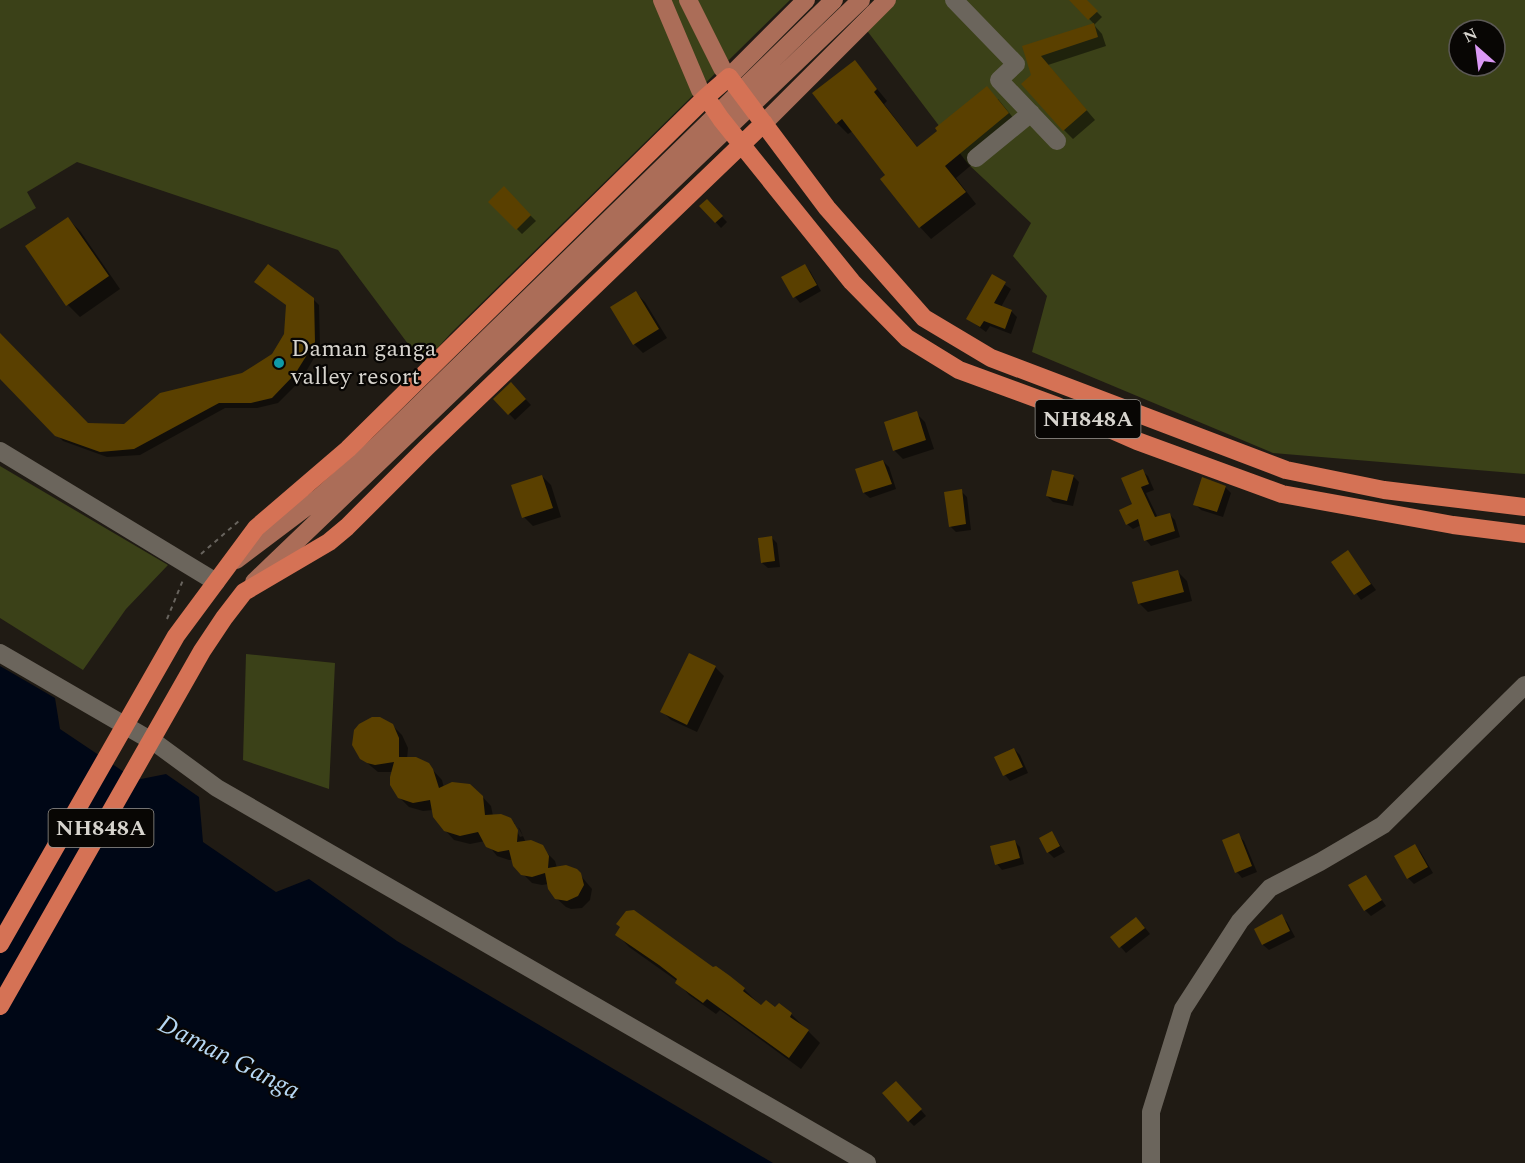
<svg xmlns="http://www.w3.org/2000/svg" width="1525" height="1163" viewBox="0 0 1525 1163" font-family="Spectral,serif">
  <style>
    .green { fill: #3b4118; fill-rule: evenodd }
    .water { fill: #000716 }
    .shadow { fill: #0007 }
    .building { fill: #5a4000 }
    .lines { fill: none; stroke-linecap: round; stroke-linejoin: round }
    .path { stroke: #68645e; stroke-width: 2; stroke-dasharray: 4.5 4.5; stroke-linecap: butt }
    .minor { stroke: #6b655c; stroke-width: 18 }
    .major { stroke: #ab6d58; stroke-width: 18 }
    .highway { stroke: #d57255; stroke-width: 18 }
    .culture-dot { fill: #0f9aa8; stroke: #080604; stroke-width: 2 }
    .labels { text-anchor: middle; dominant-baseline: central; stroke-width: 4.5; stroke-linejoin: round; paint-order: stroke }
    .shield { fill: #080604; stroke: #999691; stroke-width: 1.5 }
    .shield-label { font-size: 22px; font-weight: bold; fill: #d7d4ce }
    .poi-label { font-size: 24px; fill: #d7d4ce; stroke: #080604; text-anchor: start }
    .water-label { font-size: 26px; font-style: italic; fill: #b6d7f3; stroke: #080604 }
  </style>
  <rect width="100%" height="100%" fill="#201b14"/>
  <path class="green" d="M0 0H790L451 333 423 364 338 250 77 162 27 192 36 208 0 229Z
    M895 0H1525V474L1273 453 1032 352 1047 296 1013 256 1031 223 968 164 865 28ZM1459 30H1495V66H1459Z
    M0 466 168 565 126 609 83 670 0 618Z
    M246 654 335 663 329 789 243 760Z"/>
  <path class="water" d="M0 666 55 698 60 729 136 780 166 774 199 797 203 842 276 892 309 879 397 941 773 1163H0Z"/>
  <path class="shadow" d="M1079 0H1085L1102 17 1094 25 1102 34 1106 46 1048 65 1095 120 1073 139 1064 130 1033 76 1024 47 1094 24 1075 4Z
    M855 62 887 101 884 104 918 148 998 99 1019 125 956 178 976 204 931 239 920 227 888 175 853 131 848 134 837 123Z
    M504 189 536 221 522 234 490 202Z
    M707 201 727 222 721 228 701 206Z
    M68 219 80 231 120 289 80 317 68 305 27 247Z
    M804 265 810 271 821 291 800 303 795 297 783 277Z
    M992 276 1011 289 1001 307 1011 311 1017 317 1011 334 990 326 986 332 968 319Z
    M636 293 645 302 667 338 643 353 634 344 612 308Z
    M313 299 319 305 320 348 301 380 278 403 257 408H225L140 455 107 457 63 441 0 376V334L88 424 125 425 243 374 273 355Z
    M511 384 531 405 515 420 495 399Z
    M916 413 925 422 934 449 903 459 894 450Z
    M883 461 889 467 896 489 870 498 864 493 857 470Z
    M1142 471 1148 476 1154 490 1146 493 1158 518 1169 514 1175 520 1180 537 1151 546 1146 540 1141 525 1133 529 1127 524Z
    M542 476 551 485 561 517 533 526 524 517Z
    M1073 476 1079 482 1073 506 1053 502 1047 496Z
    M1225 487 1231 493 1223 517 1201 510 1195 504Z
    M961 491 967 497 971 530 956 532 950 526Z
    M772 538 777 543 780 567 768 568 762 563Z
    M1348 552 1376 590 1361 600 1333 562Z
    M1178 572 1187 581 1192 601 1148 612 1139 603Z
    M715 667 724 676 697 732 671 720 662 711Z
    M392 725 402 735 408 748 407 759 428 765 442 780 444 788 476 790 491 806 493 816 511 820 515 824H513L520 837 523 836 518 827 520 829 526 843H537L555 861 557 868 576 870 592 889 590 900 582 908 571 909 566 907 556 898 548 884 542 885 532 883 514 865 513 860H509L497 856 485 841 470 844 454 840 445 830 433 810 423 811 409 807 399 797 393 772H378L366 762Z
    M1014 749 1020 755 1028 773 1010 781 1005 775Z
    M1052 833 1065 852 1054 858 1048 852Z
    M1238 835 1244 841 1257 872 1242 878 1237 872Z
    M1014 841 1020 847 1024 864 1002 870 997 864Z
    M1414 846 1420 851 1433 873 1414 884 1408 878Z
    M1366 877 1386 906 1371 916 1365 910Z
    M1281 916 1287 922 1295 937 1269 950 1263 945 1256 930Z
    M1142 924 1150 934 1126 953 1112 937Z
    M617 934 744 989 762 1007 776 1009 791 1014 820 1043 801 1069 720 1010 716 1014 689 995 677 981 629 947Z
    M902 1088 926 1116 914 1126 909 1121Z"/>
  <path class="building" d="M1069 0H1087L1098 11 1088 20Z
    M1094 23 1098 37 1041 56 1087 110 1063 131 1021 84 1031 75 1022 46Z
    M855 60 877 89 874 92 917 147 937 131 935 128 987 86 1009 113 945 166 966 192 919 228 880 179 885 175 842 119 836 124 812 93Z
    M504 186 531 215 516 230 488 202Z
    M707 199 723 216 715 223 699 206Z
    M68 217 109 276 66 306 25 246Z
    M268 264 314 298 315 342 295 374 272 398 251 403H219L134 449 100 452 55 436 0 379V333L88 423 124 424 160 393 242 373 272 354 284 334 286 305 254 282Z
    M805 264 817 285 793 298 781 277Z
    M992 274 1006 282 994 303 1012 310 1005 329 984 321 980 327 966 319Z
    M636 291 659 329 633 345 610 307Z
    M511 382 526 399 508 415 493 399Z
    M917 411 926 440 893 451 884 422Z
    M883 460 892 484 863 493 855 469Z
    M1143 469 1149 484 1141 487 1155 517 1170 513 1175 531 1144 541 1138 519 1126 525 1119 510 1132 504 1121 478Z
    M1052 470 1074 475 1067 501 1046 496Z
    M542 475 553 508 522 518 511 485Z
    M1202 477 1226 486 1217 512 1193 505Z
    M962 489 966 524 949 527 944 492Z
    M772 536 775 561 761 563 758 538Z
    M1348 550 1371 584 1354 595 1331 562Z
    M1178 570 1184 592 1138 604 1132 582Z
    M689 653 716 666 687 725 660 712Z
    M372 717H380L393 724 399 738V757H416L429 763 433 769 439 788 452 782 470 784 483 796 485 815 501 814 511 818 518 830 517 842 531 840 543 845 549 856 548 868 566 865 577 869 581 873 584 885 578 896 567 901 555 899 548 889 545 873 532 877 521 875 513 866 509 850 498 852 486 847 478 832 460 836 444 831 433 817 430 800 413 803 398 798 390 785V777L394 762 375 765 367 763 360 759 352 745 354 730 359 724Z
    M1014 748 1023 767 1003 776 994 757Z
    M1052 831 1060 846 1047 853 1039 838Z
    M1239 833 1252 866 1235 873 1222 840Z
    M1015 840 1020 858 995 865 990 846Z
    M1415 844 1428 867 1407 879 1394 856Z
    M1366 875 1382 900 1364 911 1348 885Z
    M634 910 713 967 716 966 730 976 745 988 743 991 761 1005 766 1000 775 1007 779 1003 792 1013 790 1017 809 1030 789 1058 707 999 703 1003 675 983 677 979 659 965 615 935 620 927 616 924 626 911Z
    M1282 914 1290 931 1262 945 1254 929Z
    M1136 917 1145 928 1119 948 1110 937Z
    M896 1081 922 1109 908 1122 882 1093Z"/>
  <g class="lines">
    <path class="path" d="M201 554 240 520
      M167 619 183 580"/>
    <path class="minor" d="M954 0 1016 64 999 80 1057 141
      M976 158 1031 113
      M0 451 216 582
      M0 653 157 744 217 788 867 1163
      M1151 1163V1112L1183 1009 1240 921 1270 888 1320 862 1383 825 1525 685"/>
    <path class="major" d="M662 0 700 90 706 97
      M688 0 722 68 729 77 806 0
      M764 123 887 0
      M236 560 321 496 380 443 834 0
      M254 582 861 0"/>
    <path class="highway" d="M706 97 721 119 852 282 907 338 959 370 1057 406 1137 441 1282 494 1453 525 1525 534
      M0 944 176 636 256 528 348 449 706 97 729 77 827 208 924 318 991 358 1286 470 1384 490 1525 507
      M0 1006 202 651 224 618 244 592 329 542 347 527 426 448 764 123"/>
  </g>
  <circle class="culture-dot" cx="279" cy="363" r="6"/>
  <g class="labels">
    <g class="shield">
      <rect x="1035.5" y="400" width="105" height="38" rx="4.5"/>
      <rect x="48.5" y="809" width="105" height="38" rx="4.5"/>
    </g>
    <g class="shield-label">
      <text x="1088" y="419">NH848A</text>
      <text x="101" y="828">NH848A</text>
    </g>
    <g class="poi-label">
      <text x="291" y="349">Daman ganga<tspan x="291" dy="28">valley resort</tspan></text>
    </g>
    <g class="water-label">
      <text transform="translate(229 1057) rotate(27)">Daman Ganga</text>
    </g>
  </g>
  <g transform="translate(1477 48) rotate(332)"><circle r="28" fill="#080604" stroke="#5b5855" stroke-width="1.5"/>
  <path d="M0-4.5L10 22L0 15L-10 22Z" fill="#db99f5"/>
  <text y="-9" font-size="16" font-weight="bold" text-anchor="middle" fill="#d7d4ce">N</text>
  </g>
</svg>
